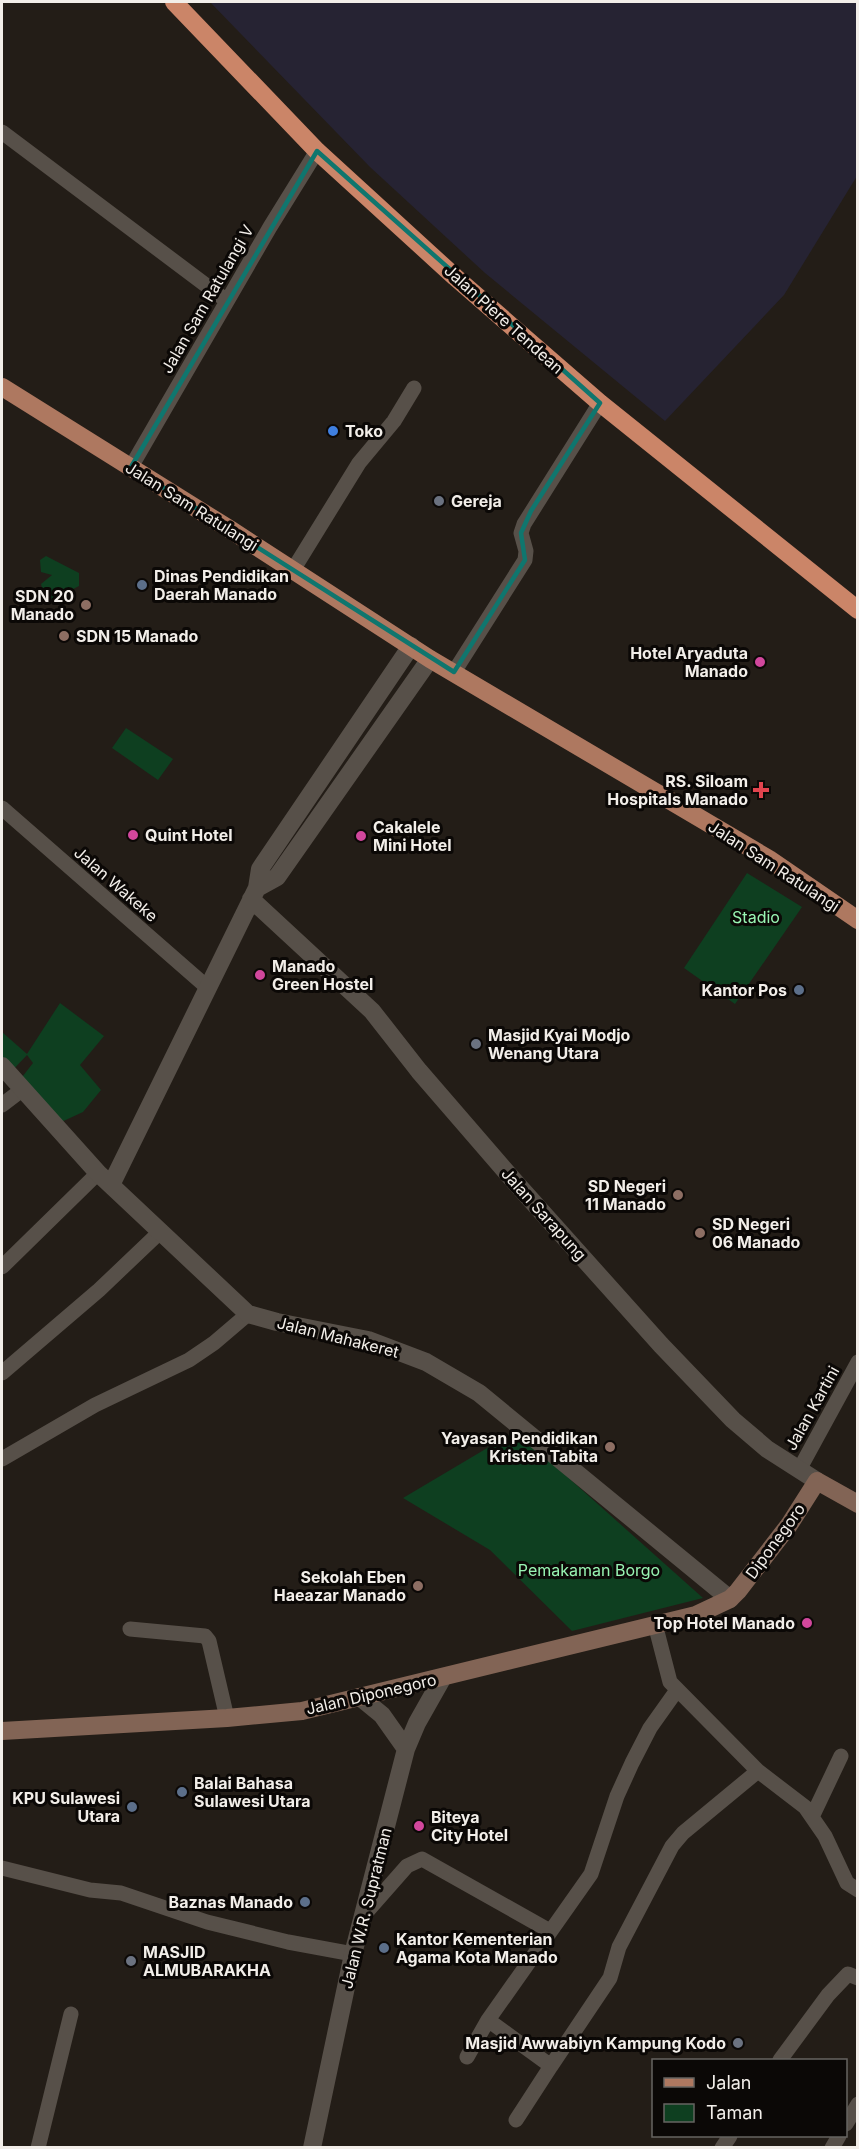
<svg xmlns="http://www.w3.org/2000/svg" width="859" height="2149" viewBox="0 0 859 2149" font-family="Inter,sans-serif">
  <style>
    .commercial { fill: #262333 }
    .green { fill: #0e3f20 }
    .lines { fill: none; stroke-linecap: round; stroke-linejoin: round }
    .minor { stroke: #575049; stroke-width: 15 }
    .tertiary { stroke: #575049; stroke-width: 18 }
    .secondary { stroke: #826455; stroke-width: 18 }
    .primary { stroke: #ae7860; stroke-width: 18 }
    .trunk { stroke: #cb8568; stroke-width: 18 }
    .marked { fill: none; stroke: #0f766e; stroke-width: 4.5; stroke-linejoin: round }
    .shop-dot { fill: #3f7fe0; stroke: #0b0806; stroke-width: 2 }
    .worship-dot { fill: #6b7280; stroke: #0b0806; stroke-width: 2 }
    .service-dot { fill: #5c6f8a; stroke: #0b0806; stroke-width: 2 }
    .education-dot { fill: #8d6e63; stroke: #0b0806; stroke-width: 2 }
    .hotel-dot { fill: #d1479c; stroke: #0b0806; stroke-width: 2 }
    .health-dot { fill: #e0444e; stroke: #0b0806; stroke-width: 2 }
    .labels { text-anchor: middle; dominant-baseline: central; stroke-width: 6; stroke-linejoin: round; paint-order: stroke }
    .street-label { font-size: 16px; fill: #f2eee9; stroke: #0b0806 }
    .poi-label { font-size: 16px; font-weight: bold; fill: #f2eee9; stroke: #0b0806; text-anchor: start }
    .park-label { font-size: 16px; fill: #99f5b3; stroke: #0b0806 }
  </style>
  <rect width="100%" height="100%" fill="#231d17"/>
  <path class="commercial" d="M210 2H857V176L784 295 665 421 485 273 370 167Z"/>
  <path class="green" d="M46 556 79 573V586L46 603 41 584 52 575 41 572 40 560Z
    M126 728 173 759 158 780 112 748Z
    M747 873 802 907 735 1004 684 968Z
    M60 1003 104 1036 80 1065 101 1090 83 1112 57 1124 19 1081 33 1063 27 1055 9 1074 2 1067V1032L27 1054Z
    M516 1431 703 1598 572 1631 490 1550 403 1498Z"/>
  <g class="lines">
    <path class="minor" d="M2 132 227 301
      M131 467 270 227 317 151
      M293 570 359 463 394 421 414 388
      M454 672 525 560 526 551 521 533 524 524 600 403
      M2 808 208 988
      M2 1105 23 1089
      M2 1267 98 1173
      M2 1373 99 1290 161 1231
      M2 1459 95 1405 189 1360 214 1343 248 1314
      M799 1470 858 1362
      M655 1624 670 1682 758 1771 805 1807 825 1836 847 1883 858 1890
      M130 1629 205 1636 209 1641 227 1718
      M812 1817 841 1756
      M2 1868 90 1890 121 1893 207 1922 288 1942 353 1954
      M363 1916 407 1866 422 1859 550 1931
      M488 2020 551 2066 610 1978 619 1947 672 1846 683 1833 758 1771
      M467 2057 488 2020 591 1874 617 1796 632 1763 650 1728 677 1690
      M780 2060 828 1995 848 1974 858 1978
      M516 2120 551 2066
      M846 2124 858 2104
      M38 2148 71 2014
      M722 2148 730 2136
      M832 2148 839 2136"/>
    <path class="tertiary" d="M257 888 277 877 430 659
      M251 899 372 1011 419 1071 515 1182 661 1345 733 1420 767 1449 817 1481
      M2 1066 98 1173 248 1314 277 1322 368 1340 426 1362 479 1393 730 1599
      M111 1185 257 888 260 869 411 646
      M360 1697 382 1715 406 1749
      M312 2148 353 1954 406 1749 417 1723 443 1677"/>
    <path class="secondary" d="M2 1731 227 1718 302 1711 696 1615 730 1599 738 1591 789 1525 817 1481 858 1504"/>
    <path class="primary" d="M2 387 231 530 430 659 769 859 858 920"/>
    <path class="trunk" d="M174 2 317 151 455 277 600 403 858 610"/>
  </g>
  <path class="marked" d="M317 151 600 403 531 511 521 533 525 560 454 672 131 467Z"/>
  <circle class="shop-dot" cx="333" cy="431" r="6"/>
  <g class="worship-dot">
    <circle cx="439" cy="501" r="6"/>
    <circle cx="476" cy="1044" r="6"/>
    <circle cx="131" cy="1961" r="6"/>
    <circle cx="738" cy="2043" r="6"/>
  </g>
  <g class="service-dot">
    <circle cx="142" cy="585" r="6"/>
    <circle cx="799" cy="990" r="6"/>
    <circle cx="182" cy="1792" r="6"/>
    <circle cx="132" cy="1807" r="6"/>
    <circle cx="305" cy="1902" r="6"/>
    <circle cx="384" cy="1948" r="6"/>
  </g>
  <g class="education-dot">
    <circle cx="86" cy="605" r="6"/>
    <circle cx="64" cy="636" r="6"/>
    <circle cx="678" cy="1195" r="6"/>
    <circle cx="700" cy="1233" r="6"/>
    <circle cx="610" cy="1447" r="6"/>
    <circle cx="418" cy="1586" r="6"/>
  </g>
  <g class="hotel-dot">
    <circle cx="760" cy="662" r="6"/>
    <circle cx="133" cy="835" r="6"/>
    <circle cx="361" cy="836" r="6"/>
    <circle cx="260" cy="975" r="6"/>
    <circle cx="807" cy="1623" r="6"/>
    <circle cx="419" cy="1826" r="6"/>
  </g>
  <path class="health-dot" d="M758 781h6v6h6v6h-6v6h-6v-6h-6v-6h6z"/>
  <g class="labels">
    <g class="street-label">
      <text transform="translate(207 299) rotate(-60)">Jalan Sam Ratulangi V</text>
      <text transform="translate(504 319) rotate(42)">Jalan Piere Tendean</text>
      <text transform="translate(192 506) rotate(32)">Jalan Sam Ratulangi</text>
      <text transform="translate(774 866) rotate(33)">Jalan Sam Ratulangi</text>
      <text transform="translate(116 884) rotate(41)">Jalan Wakeke</text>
      <text transform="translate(544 1214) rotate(48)">Jalan Sarapung</text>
      <text transform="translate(338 1337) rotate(14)">Jalan Mahakeret</text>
      <text transform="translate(812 1408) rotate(-61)">Jalan Kartini</text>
      <text transform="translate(775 1541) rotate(-54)">Diponegoro</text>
      <text transform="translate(371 1694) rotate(-13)">Jalan Diponegoro</text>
      <text transform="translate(366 1908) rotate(-76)">Jalan W.R. Supratman</text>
    </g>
    <g class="poi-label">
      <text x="345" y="431">Toko</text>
      <text x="451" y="501">Gereja</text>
      <text x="154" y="576">Dinas Pendidikan<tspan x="154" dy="18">Daerah Manado</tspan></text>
      <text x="74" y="596" text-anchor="end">SDN 20<tspan x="74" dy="18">Manado</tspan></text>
      <text x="76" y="636">SDN 15 Manado</text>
      <text x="748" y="653" text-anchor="end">Hotel Aryaduta<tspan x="748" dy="18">Manado</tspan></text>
      <text x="748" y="781" text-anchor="end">RS. Siloam<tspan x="748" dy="18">Hospitals Manado</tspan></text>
      <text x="373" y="827">Cakalele<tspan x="373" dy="18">Mini Hotel</tspan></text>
      <text x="145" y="835">Quint Hotel</text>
      <text x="272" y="966">Manado<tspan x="272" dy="18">Green Hostel</tspan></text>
      <text x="787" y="990" text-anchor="end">Kantor Pos</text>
      <text x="488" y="1035">Masjid Kyai Modjo<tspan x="488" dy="18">Wenang Utara</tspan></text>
      <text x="666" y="1186" text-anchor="end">SD Negeri<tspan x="666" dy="18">11 Manado</tspan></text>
      <text x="712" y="1224">SD Negeri<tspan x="712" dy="18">06 Manado</tspan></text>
      <text x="598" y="1438" text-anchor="end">Yayasan Pendidikan<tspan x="598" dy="18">Kristen Tabita</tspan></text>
      <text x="406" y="1577" text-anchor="end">Sekolah Eben<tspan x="406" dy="18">Haeazar Manado</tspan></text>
      <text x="795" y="1623" text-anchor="end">Top Hotel Manado</text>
      <text x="194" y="1783">Balai Bahasa<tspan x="194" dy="18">Sulawesi Utara</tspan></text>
      <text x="120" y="1798" text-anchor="end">KPU Sulawesi<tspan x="120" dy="18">Utara</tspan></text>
      <text x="431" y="1817">Biteya<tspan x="431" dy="18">City Hotel</tspan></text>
      <text x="293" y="1902" text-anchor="end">Baznas Manado</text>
      <text x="396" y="1939">Kantor Kementerian<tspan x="396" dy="18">Agama Kota Manado</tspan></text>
      <text x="143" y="1952">MASJID<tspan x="143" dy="18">ALMUBARAKHA</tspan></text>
      <text x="726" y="2043" text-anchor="end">Masjid Awwabiyn Kampung Kodo</text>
    </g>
    <g class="park-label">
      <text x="756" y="917">Stadio</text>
      <text x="589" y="1570">Pemakaman Borgo</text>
    </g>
  </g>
  <rect width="859" height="2149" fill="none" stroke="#f2eee9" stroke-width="6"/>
  <rect x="652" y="2059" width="195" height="78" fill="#0b0806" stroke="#676461" stroke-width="1.5"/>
  <rect x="664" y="2078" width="30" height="9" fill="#ae7860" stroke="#676461" stroke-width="1.5"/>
  <text x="706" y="2089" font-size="18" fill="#f2eee9">Jalan</text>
  <rect x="664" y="2104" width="30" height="18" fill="#0e3f20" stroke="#676461" stroke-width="1.5"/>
  <text x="706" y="2119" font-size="18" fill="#f2eee9">Taman</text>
</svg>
